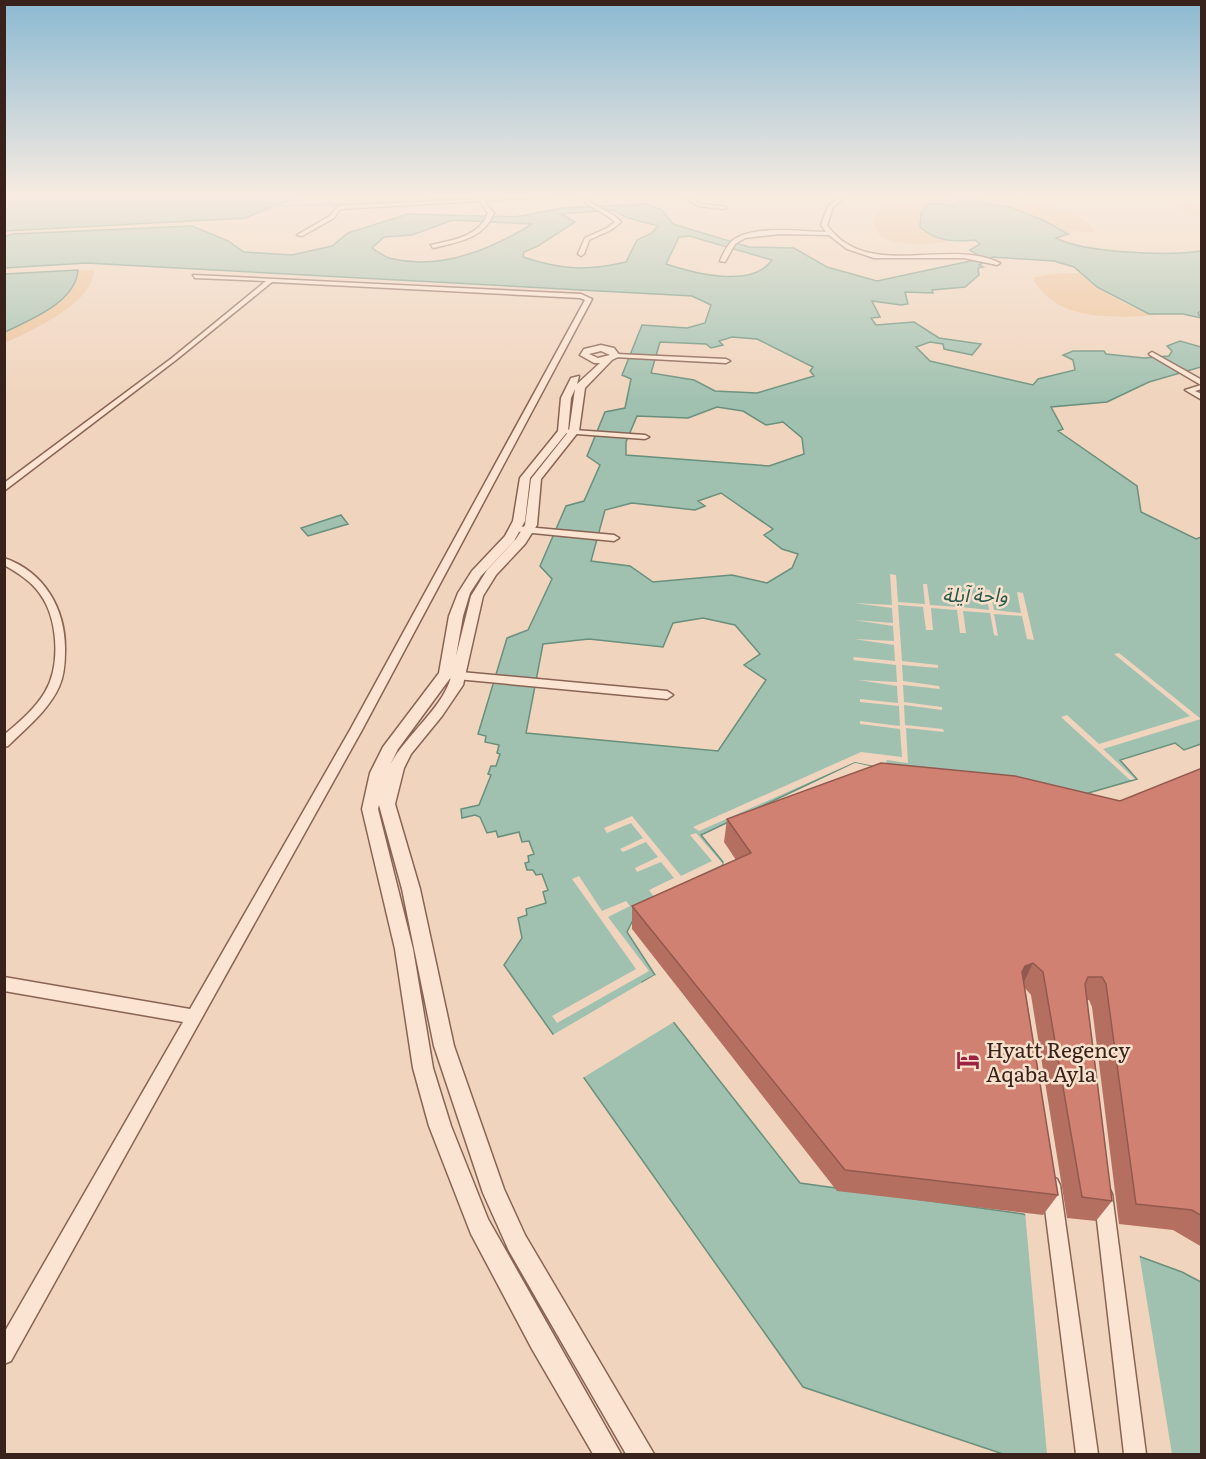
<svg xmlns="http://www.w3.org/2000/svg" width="1206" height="1459" viewBox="0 0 1206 1459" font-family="Literata,'Noto Sans Arabic',serif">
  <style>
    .sand { fill: #eec298 }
    .water { fill: #a1c1b0; stroke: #68907c; stroke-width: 1.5; fill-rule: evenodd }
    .pier { fill: #f0d4bd }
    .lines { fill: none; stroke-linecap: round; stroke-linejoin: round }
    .stream { stroke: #68907c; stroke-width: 2 }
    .canal { fill: #a1c1b0; fill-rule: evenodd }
    .minor-casing { stroke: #896455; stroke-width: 3 }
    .tertiary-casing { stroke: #896455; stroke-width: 3 }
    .minor { fill: #fbe4d1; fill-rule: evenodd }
    .tertiary { fill: #fbe4d1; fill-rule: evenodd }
    .wall { fill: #b46f61 }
    .shaded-wall { fill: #925a4f }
    .building { fill: #d18171; stroke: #925a4f; stroke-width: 1.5 }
    .labels { text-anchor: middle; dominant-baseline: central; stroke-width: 5; stroke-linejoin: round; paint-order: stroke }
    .water-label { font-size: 20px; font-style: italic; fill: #29594a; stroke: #f7e1cd }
    .near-poi-label { font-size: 21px; fill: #38221b; stroke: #f7e1cd; text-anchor: start }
  </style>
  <rect width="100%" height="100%" fill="#f0d4bd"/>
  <path class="sand" d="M1174 199 1201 202V219L1171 204Z
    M890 202 928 204 921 213 928 234 949 242C928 244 870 252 874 217Z
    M1041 204C1062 208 1084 213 1096 233L1074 231 1068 234 1045 221 1010 207Z
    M78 270H94C93 304 32 330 5 343V332C30 319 76 302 78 270Z
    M1079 273C1102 291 1128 309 1157 315 1116 318 1054 322 1033 278L1050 274Z"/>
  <path class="water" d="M5 196H297L246 218 5 231Z
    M957 196H967L988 204 1010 207 1045 221 1068 234 1056 238C1084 253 1169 256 1201 251V311L1198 313 1201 318 1183 314H1149L1097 287 1074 267 1054 261 992 257 979 265 983 267 978 268 979 275 965 287 932 290 933 293 905 292 908 304 901 305 872 301 880 317 871 318 876 325 914 322 939 338 981 344 972 355 944 349 943 344 930 342 916 347 930 361 1033 385 1038 379 1075 370 1073 360 1063 355 1073 351H1104L1106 354 1144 358 1169 356 1172 351 1167 346 1180 341 1201 347V367L1149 382 1107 402 1051 407 1063 429 1058 431 1137 486 1141 512 1196 539 1201 537V744L1184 750 1175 743 1120 760 1137 779 1078 796 973 788 855 762 701 835 723 862 722 868 638 910 627 932 655 975 642 982 800 1183 1023 1214 1182 1272 1201 1282V1454H1003L803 1387 504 965 522 938 518 918 527 915 526 909 546 903 543 892 548 890 542 874 536 875 533 870H527L525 863 529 862 528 856 534 854 529 841 522 842 519 832 498 837 496 831 487 833 480 817 475 815 462 818 461 809 479 805 491 775 488 774 491 766H496L500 754 497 753 499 745 485 742 486 736 478 734 507 638 528 630 552 579 540 566 566 506 584 501 600 465 587 456 605 412 625 408 631 379 622 375 642 325 687 328 705 323 711 305 692 296 86 263 5 268V236L13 234 192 226 228 241 244 252 292 255 332 246 348 233 408 214 515 217 562 208 647 204 662 210 673 224 749 247 794 248 827 267 877 281 975 260 980 257 970 250 980 244 975 240C954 242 937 242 920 227L921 213 928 204 957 205ZM613 210C627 220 641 221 658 226L652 233 637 240 626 262C587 271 562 270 523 257L524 252 538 246 575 222 561 214ZM453 220 532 224C492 249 442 270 393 259 386 258 378 252 372 248L384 237 412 235ZM689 236 772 260C752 289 693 273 666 264L679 237ZM732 337 757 339 813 367 810 371 814 376 757 393 715 391 694 380 651 373 660 342 706 344 711 348 723 345 719 341ZM717 407 743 411 766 425 783 422 802 438 804 454 769 466 626 455V442L637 416 688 418ZM721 493 773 529 764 535 782 549 798 554 792 568 767 583 732 575 653 582 630 566 591 561 605 510 632 503 695 510 705 506 698 501ZM703 618 735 625 760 654 744 665 766 680 718 751 526 733 543 644 589 639 663 647 673 623Z
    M78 270C76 302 30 320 5 332V274Z
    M341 515 348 524 308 536 301 528Z"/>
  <path class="pier" d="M890 574 896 575 898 602 925 604 923 584H927L930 605 958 607 956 587 961 607 989 610 985 589 990 590 994 610 1021 613 1017 592 1023 593 1034 640 1027 639 1022 616 994 614 998 636 994 635 990 613 963 611 966 633H960L957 610 931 608 933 630H926L923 607 898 605 902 661 938 665V668L902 665 903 681 939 686 940 689 903 685 904 702 942 707V710L904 705 905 725 943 729 944 732 906 728 908 763 887 760 884 768 855 762 699 831 693 827 861 752 902 757 900 729 860 724V721L900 726 899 706 860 702V699L898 703 897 686 858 680 897 682 896 665 853 660 854 657 895 661 894 645 854 639 894 641 893 626 854 620 893 623 892 608 854 603 892 605Z
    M1119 653 1201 719 1103 749 1135 779 1130 780 1061 717 1067 715 1099 744 1190 716 1114 654Z
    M632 816 681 876 712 861 690 835 696 833 723 864 654 897 649 890 674 878 661 862 637 872 635 868 658 857 646 842 623 852 620 849 643 838 631 823 607 833 604 828Z
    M579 876 602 911 626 901 630 906 608 917 649 971 557 1023 552 1016 636 969 572 879Z
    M655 975 657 977 646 982 677 1020 581 1079 551 1036Z
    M1025 1212 1139 1253 1172 1454H1047Z"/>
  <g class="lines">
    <path class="stream" d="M295 196H312"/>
    <path class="canal" d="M484 196H499L452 203 449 201Z
      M401 201 403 204 271 207 268 205Z"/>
    <g class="minor-casing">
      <path id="minor" d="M533 196H552L484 201 494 213C484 239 457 242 433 248L431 245C453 240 479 237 488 213L480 201 340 209 334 218 302 236 297 235 330 216 338 206Z
        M580 196H584C593 208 611 210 621 222L611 230 589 240 584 254 581 256 578 254 585 238 607 228 615 222C604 211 589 209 580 196Z
        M680 196H685L702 204 727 207 724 209 699 206Z
        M842 196H846L833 207 827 225C867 282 947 237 1000 263L997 265 964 258H874L847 249 829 235 780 234 745 238 735 244 725 262 720 261C723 254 727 246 732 241 752 224 802 232 826 232L821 225 828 206Z
        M193 275 581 294 592 299 362 730 11 1361 4 1364V1333L183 1022 4 991V977L190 1009 350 730 585 300 580 298 272 282 176 360 4 491V483L172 358 266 281 195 278Z
        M1152 352 1202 380V389L1195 391 1202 394V400L1185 390 1201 385 1150 355 1149 354Z
        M616 354 726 359 730 361 726 363 614 357V355Z
        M560 429 645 435 649 437 645 439 563 433H560Z
        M515 526 614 535 619 538 614 541 512 531V527Z
        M4 558C45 572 66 610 65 651 65 663 64 676 59 687 48 711 26 728 8 746L4 747V735C19 722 35 709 45 692 61 666 58 618 40 594 31 581 18 573 4 565Z
        M450 671 667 691 673 695 667 699 446 678 444 675 446 672Z
        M1051 1176 1057 1179 1060 1185 1098 1454H1076L1042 1185 1045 1179Z
        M1103 1185 1109 1188 1112 1194 1146 1454H1124L1094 1194 1097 1188Z"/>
    </g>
    <g class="tertiary-casing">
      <path id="tertiary" d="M601 345 614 348 620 356 612 360 585 388 579 431 541 479 537 525 525 544 496 575 483 596 463 685 442 716 411 754 404 768 395 804 420 889 454 1046 504 1189 525 1235 654 1454H626L509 1251 483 1193 434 1046 402 889 379 805 378 809 413 949 433 1068 451 1126 488 1219 621 1454H593L532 1349 471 1234 429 1126 413 1068 395 949 362 809 370 773 383 747 439 673 449 616 458 593 472 571 505 536 513 521 520 478 558 431 561 398 571 378 579 376 577 384 600 363H594L580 355 584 349ZM601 351 610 355 598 358 589 354ZM575 389 569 431 531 479 525 525 516 539 487 570 471 596 456 656 463 616 470 593 481 576 514 541 525 521 530 478 568 431 571 398ZM451 677C443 708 405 736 390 765L398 749Z"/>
    </g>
    <use href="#minor" class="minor"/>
    <use href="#tertiary" class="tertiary"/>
  </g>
  <path class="wall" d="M1202 768V1247L1173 1230 1119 1224 1092 1007 1089 1000H1087L1112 1201 1096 1221 1067 1218 1031 995 1025 988 1058 1195 1043 1215 837 1191 632 929V906L736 860 724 842 727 819 1120 801Z"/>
  <path class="shaded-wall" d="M1033 963 1022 986 1014 989 1025 966Z"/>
  <path class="building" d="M881 763 1015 776 1120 801 1202 768V1216L1192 1210 1136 1204 1106 984 1102 977H1088L1085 984 1112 1201 1082 1197 1043 972 1033 963 1025 966 1022 972 1058 1195 845 1170 632 906 751 853 727 819Z"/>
  <linearGradient id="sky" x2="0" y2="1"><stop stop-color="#8bb9d2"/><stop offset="0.49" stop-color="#f8ece1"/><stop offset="1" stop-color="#f8ece1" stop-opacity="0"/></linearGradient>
  <rect width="1206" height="400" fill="url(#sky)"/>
  <defs>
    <g id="hotel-bare" transform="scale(1.8)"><path d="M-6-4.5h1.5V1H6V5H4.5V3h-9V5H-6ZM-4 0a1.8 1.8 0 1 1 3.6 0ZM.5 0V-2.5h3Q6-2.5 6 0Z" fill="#9c2241" stroke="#f7e1cd" stroke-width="2.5" paint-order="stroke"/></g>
  </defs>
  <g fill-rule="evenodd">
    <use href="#hotel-bare" x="968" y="1060"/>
  </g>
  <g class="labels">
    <g class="water-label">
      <text x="975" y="593">واحة آيلة</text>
    </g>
    <g class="near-poi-label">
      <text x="986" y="1048">Hyatt Regency<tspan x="986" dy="24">Aqaba Ayla</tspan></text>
    </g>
  </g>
  <rect width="1206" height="1459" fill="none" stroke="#38221b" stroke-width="12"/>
</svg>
